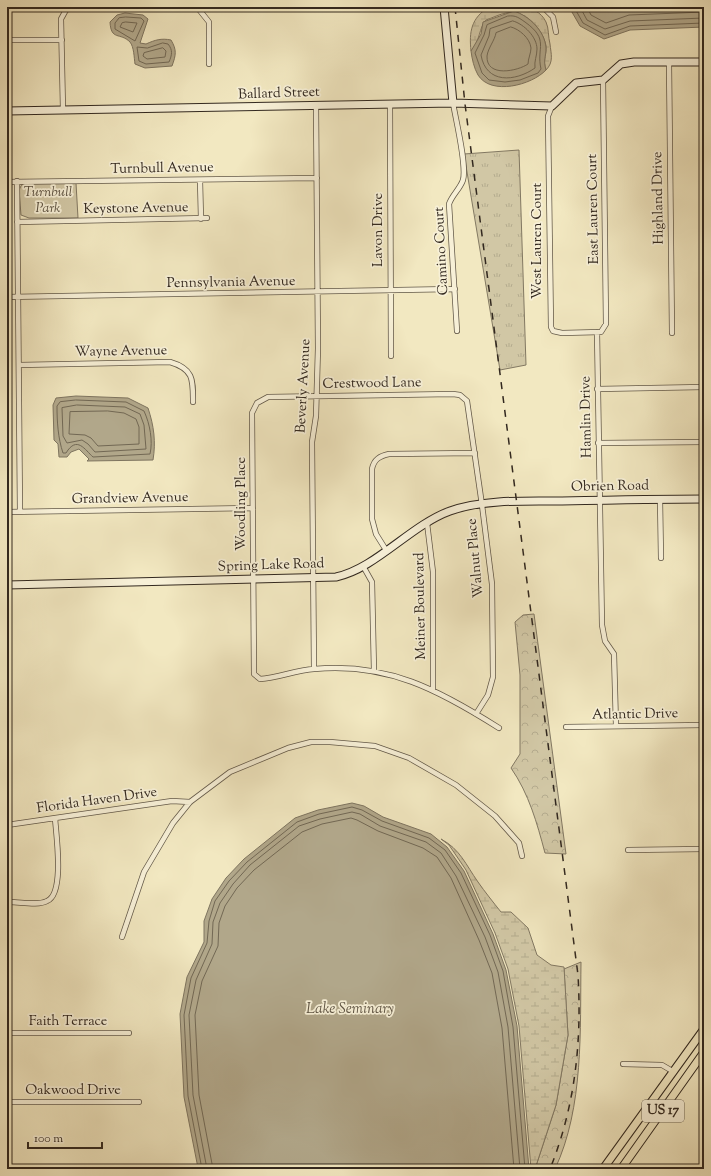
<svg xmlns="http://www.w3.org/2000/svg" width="711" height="1176" viewBox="0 0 711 1176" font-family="'Sorts Mill Goudy',serif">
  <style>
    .grass { fill: url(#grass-tufts); stroke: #827862 }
    .forest { fill: url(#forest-crowns); stroke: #827862 }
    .wetland { fill: url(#wetland-marsh); stroke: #827862 }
    .park { fill: #d1c7a5; stroke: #827862 }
    .water { fill: #b1a78a; stroke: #7e745f }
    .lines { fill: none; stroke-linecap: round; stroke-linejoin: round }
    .shore { stroke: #726854; stroke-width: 1 }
    .street-casing { stroke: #625848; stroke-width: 6 }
    .secondary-casing { stroke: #32281f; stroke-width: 9 }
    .primary-casing { stroke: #32281f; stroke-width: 9 }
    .street { stroke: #f7f0d7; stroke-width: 4.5 }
    .secondary { stroke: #f7f0d7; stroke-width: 7 }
    .primary { stroke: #f2e8c1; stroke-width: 7 }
    .rail { stroke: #32281f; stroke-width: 1.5; stroke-dasharray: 7 7; stroke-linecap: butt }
    .labels { text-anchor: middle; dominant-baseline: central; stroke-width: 3.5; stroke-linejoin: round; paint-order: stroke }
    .shield { fill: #f7f0d7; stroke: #6d6456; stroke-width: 1 }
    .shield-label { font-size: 13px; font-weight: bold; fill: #32281f }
    .street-label { font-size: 14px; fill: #32281f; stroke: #f7f0d7 }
    .park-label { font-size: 14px; font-style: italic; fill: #5a5040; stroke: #f7f0d7 }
    .water-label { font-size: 15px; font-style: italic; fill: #5e5444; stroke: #f7f0d7 }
  </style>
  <defs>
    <pattern id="grass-tufts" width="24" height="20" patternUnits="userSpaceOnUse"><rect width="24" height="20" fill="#d1c7a5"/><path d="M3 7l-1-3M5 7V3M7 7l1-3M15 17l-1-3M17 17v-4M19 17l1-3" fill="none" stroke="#b4ab8e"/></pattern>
    <pattern id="forest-crowns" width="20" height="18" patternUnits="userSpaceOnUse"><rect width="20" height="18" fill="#d1c7a5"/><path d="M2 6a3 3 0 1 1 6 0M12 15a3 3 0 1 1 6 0" fill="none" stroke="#b4ab8e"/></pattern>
    <pattern id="wetland-marsh" width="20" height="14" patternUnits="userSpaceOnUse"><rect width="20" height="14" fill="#d1c7a5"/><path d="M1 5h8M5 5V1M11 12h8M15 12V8" fill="none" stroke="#b4ab8e"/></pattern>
  </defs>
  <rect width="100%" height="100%" fill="#f2e8c1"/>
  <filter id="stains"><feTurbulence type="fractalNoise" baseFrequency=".005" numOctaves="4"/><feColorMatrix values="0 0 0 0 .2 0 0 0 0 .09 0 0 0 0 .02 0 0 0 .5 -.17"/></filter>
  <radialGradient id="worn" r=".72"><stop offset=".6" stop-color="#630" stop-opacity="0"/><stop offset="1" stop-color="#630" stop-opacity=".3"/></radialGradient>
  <path class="grass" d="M519 150 526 365 500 370 464 154Z"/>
  <path class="forest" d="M534 614 566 854 545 853C537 823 529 794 511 768L520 754V675L515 622 523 615Z
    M581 962C580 1030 584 1107 555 1169H535L556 1105 568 1035 564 969Z"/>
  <path class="wetland" d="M489 7C507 7 536 1 546 22 549 28 548 37 550 44 551 54 554 62 546 70 542 58 547 56 546 46 543 29 524 8 506 13 500 14 492 18 486 20 479 27 480 42 471 51 469 32 471 18 489 7Z
    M441 839C460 849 466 865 478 882 485 892 493 902 501 912H511L528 928 537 955 551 965 564 967 568 1035 556 1105 535 1169H531L519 1026 508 969 495 933 466 870 449 845Z"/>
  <path class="park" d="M25 183H76L78 218H29L21 215 19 190 22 184Z"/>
  <path class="water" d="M569 7H704V27L630 30 604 39 580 26Z
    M514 11C529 16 545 31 546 48 546 57 543 60 546 70 532 85 491 96 478 75 474 68 472 59 471 51L481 34 483 22Z
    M125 13 143 15 148 19 140 43 146 44C155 40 161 38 171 40 177 50 176 55 172 66L145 68 135 64C134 57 134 47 130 42 120 32 111 41 110 22L117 15Z
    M76 396 128 398 148 408C154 426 156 442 153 460L87 461 89 459 79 449 71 452 67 457H59L58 444 54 440 53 405 56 398Z
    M352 803 364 806 383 817 431 834 447 847 464 871 493 934 506 970 517 1026 529 1169 198 1168 184 1097 180 1014 187 977 204 942V921L212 899 226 878 244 859 295 818 318 810Z"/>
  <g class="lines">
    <path class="shore" d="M574 7 583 23 605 35 630 26 704 23
      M580 7 587 20 605 29 630 21 704 18
      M587 7 591 15 606 23 629 15 704 12
      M508 16C516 15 519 18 525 22 550 40 536 47 541 69L538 73 520 80 505 82 489 80 482 73 475 53 484 35 487 25Z
      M126 17 141 18 144 21 135 41 115 29V23L119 18Z
      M513 21C524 24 537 37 537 49 537 56 534 61 535 68 515 82 486 84 481 55L489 36 490 29Z
      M126 22 137 23 133 32 120 27 122 23Z
      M511 27C519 29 530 38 531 48 531 53 528 59 528 64 518 71 486 78 487 56 488 48 495 40 496 33Z
      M163 43 168 44C173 50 172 55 169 62L146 64 139 61 137 47 147 48Z
      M163 48 166 51 165 57 147 59 143 56 144 53Z
      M76 400 126 402 144 411C150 424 153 441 150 454L93 457C85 450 77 435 66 453H63C58 438 57 422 57 406L60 402Z
      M77 405 125 407 140 414 144 425 146 449 95 452 88 444 82 440 67 443 63 436 62 408Z
      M108 411 124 413 136 419 139 427V444L98 446 91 438 85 435 69 434 70 412Z
      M202 1169 188 1096 184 1015 191 978 207 943 209 921 215 901 229 881 247 862 297 822 319 814 352 807 362 810 382 821 429 838 445 850 461 873 490 935 503 971 513 1027 525 1169
      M207 1169 193 1095 189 1015 196 980 212 944 213 922 220 903 233 884 250 865 299 826 320 819 352 812 360 814 380 826 426 842 441 853 456 876 485 937 498 972 508 1027 520 1169
      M213 1169 199 1095 195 1015 202 981 218 946 219 923 225 906 237 888 254 870 302 832 322 824 351 818 357 820 378 831 423 848 437 857 451 878 479 940 492 973 502 1028 514 1169"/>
    <g class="street-casing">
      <path id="street" d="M197 7 209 22V64
        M543 7 553 17 556 32
        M7 40H62
        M669 63 672 333
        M453 103C456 121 467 165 463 180 460 189 452 195 449 204L457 331
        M390 104 391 356
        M552 106 548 116 551 327 553 331 562 333 601 332 606 324 603 80
        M63 110 61 19 66 10 72 7
        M200 180 201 219
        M17 181 20 512
        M7 182 317 178
        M17 222 207 218
        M7 297 455 289
        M597 332 602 625 605 641 614 654 616 726
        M19 365 170 362C194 369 193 380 193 402
        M597 389 704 387
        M598 443 704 442
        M660 499 661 558
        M7 512 253 508
        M427 523 433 572V690
        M386 550 376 534 372 519V469C374 459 380 456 389 454L475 453
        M363 566 372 582 374 671
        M314 669 312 442 316 416 318 348 316 105
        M476 714 488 695 493 677 492 584 482 505 467 401 460 395 453 394 268 397 257 403 252 413 254 674 260 679C278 678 296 670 314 669 387 662 439 690 499 728
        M566 727 704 725
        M7 825 172 801 190 802
        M628 850 704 849
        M10 902C21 902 38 906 47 901 65 894 56 834 55 818
        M122 937 144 872 173 823 190 802 230 772 288 748 311 742H330L375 746 409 758 456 785 495 816 519 843 522 856
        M7 1033H129
        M623 1064 662 1065 674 1072
        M7 1102H139"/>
    </g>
    <g class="secondary-casing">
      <path id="secondary" d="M444 7 453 103
        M7 111 453 103 552 106 576 83 603 80 621 64 634 62H704
        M7 585 336 577C375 569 411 525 450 511 483 499 528 501 562 501 609 500 657 499 704 499"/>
    </g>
    <g class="primary-casing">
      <path id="primary" d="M603 1169 704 1029
        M621 1169 704 1052"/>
    </g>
    <use href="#street" class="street"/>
    <use href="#secondary" class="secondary"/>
    <use href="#primary" class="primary"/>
    <path class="rail" d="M455 7 465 104 578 975C582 1042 575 1107 550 1169"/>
  </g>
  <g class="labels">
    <rect class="shield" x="642" y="1100" width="42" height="22" rx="3"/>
    <g class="shield-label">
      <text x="663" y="1111">US 17</text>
    </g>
    <g class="street-label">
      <text transform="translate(279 94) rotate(-2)">Ballard Street</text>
      <text transform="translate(162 169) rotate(-1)">Turnbull Avenue</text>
      <text transform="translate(659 198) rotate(-91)">Highland Drive</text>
      <text transform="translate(136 209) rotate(-1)">Keystone Avenue</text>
      <text transform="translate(594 209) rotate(-91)">East Lauren Court</text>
      <text transform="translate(379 230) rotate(-90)">Lavon Drive</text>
      <text transform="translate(538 241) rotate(-90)">West Lauren Court</text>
      <text transform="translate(442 251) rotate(-93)">Camino Court</text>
      <text transform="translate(231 283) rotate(-1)">Pennsylvania Avenue</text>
      <text transform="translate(121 352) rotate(-1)">Wayne Avenue</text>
      <text transform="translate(372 384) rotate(-1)">Crestwood Lane</text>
      <text transform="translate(304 386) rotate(-87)">Beverly Avenue</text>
      <text transform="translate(587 417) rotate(-91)">Hamlin Drive</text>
      <text transform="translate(610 487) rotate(-1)">Obrien Road</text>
      <text transform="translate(130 499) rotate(-1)">Grandview Avenue</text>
      <text transform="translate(242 504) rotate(-90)">Woodling Place</text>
      <text transform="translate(476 558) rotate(-95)">Walnut Place</text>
      <text transform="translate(271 566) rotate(-2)">Spring Lake Road</text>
      <text transform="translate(421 606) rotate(-91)">Meiner Boulevard</text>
      <text transform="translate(635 715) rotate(-1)">Atlantic Drive</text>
      <text transform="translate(97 801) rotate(-8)">Florida Haven Drive</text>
      <text x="68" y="1022">Faith Terrace</text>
      <text x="73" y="1091">Oakwood Drive</text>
    </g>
    <g class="park-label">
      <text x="48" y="193">Turnbull<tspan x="48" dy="16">Park</tspan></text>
    </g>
    <g class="water-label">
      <text x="350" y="1009">Lake Seminary</text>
    </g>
  </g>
  <rect width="711" height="1176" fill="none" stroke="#f2e8c1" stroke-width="24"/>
  <rect x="8" y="8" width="695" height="1160" fill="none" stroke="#32281f" stroke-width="2"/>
  <rect x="12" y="12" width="687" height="1152" fill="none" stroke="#32281f"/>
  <path d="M28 1142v6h74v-6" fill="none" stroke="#32281f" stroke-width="2"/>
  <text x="34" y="1142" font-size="12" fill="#32281f" stroke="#f7f0d7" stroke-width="3" paint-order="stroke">100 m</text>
  <rect width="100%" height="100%" filter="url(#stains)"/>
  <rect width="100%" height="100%" fill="url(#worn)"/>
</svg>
